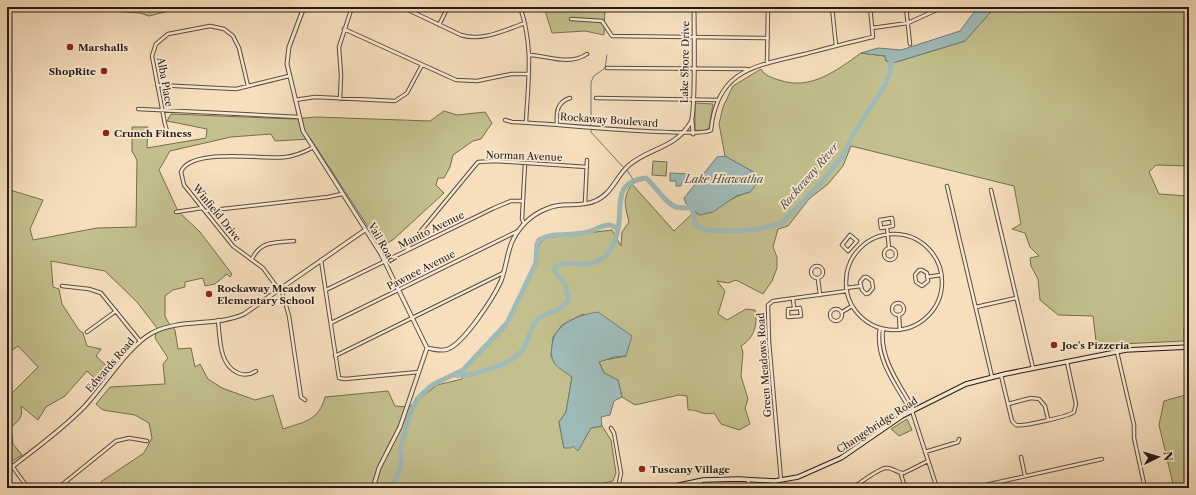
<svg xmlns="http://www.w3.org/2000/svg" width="1196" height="495" viewBox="0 0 1196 495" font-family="'Libre Caslon Text',serif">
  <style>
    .green { fill: #c3c08d; stroke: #756d51 }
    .water { fill: #9fbbb8; stroke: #6f7b77 }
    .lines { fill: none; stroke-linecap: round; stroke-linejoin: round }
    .stream { stroke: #6f7b77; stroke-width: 1 }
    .river { stroke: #9fbbb8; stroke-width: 5 }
    .minor-casing { stroke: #5b4b3f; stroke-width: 4.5 }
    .tertiary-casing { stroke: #5b4b3f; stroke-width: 5 }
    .secondary-casing { stroke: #271a15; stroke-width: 5.5 }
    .minor { stroke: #faead4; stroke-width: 2.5 }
    .tertiary { stroke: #faead4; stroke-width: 3 }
    .secondary { stroke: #faead4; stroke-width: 3.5 }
    .poi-dot { fill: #8f2418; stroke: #faead4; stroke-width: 1.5 }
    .labels { text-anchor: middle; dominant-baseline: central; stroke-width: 3.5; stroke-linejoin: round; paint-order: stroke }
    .poi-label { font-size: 10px; font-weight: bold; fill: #271a15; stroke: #faead4; text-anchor: start }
    .street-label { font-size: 10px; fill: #271a15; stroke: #faead4 }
    .water-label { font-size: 11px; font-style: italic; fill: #51524e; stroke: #faead4 }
  </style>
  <rect width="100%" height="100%" fill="#f7dfbd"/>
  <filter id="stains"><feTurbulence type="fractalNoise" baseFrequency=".005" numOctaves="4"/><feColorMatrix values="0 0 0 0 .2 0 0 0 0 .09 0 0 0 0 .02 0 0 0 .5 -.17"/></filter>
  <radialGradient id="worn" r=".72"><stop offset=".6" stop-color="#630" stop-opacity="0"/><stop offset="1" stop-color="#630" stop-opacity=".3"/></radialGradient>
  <path class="green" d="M110 7H181V8L149 16 140 13 112 11Z
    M544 7H605L604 35 585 31 552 33Z
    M995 7H1189V63L1186 65 1189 81V111L1185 112V118L1189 119V166L1156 165 1149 172 1159 194 1189 196V331L1184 328V341L1120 344 1097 349 1093 316 1058 315 1040 300 1038 279 1031 266 1030 258 1039 256 1030 247 1025 233 1012 229 1021 224 1014 186 851 146 843 166 828 184 809 199 788 226 778 229 773 247 777 257V268L772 281 763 294 736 280 728 283 717 281 725 291 718 314 727 320 746 309 755 310C758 325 754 338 741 346L743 352 741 376 748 399 745 408 750 424 739 430 721 424 714 413C700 416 699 409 688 410L687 396 679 395 635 405 622 397 618 380 604 373 599 361 626 356 583 314 562 325 553 337 551 356 555 364 572 377 566 412 559 422 564 448 573 445 578 450 591 428 602 426 611 440 616 473 613 481 591 486V488H96L102 481 144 453 152 438 149 423 135 415 103 410 96 404 110 387 165 384 163 364 168 358 155 338 157 328 137 302 105 271 51 261 53 287 59 289 62 304 79 330 83 333 87 346 101 349 96 356 112 371 101 384 87 371 65 396 46 407 38 420 21 406C23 417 20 420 11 427L13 444 22 455 12 461 9 456 11 451 7 445V398L38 367 18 346 7 354V180L10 190 43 200 30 229 33 240 97 228 136 227 137 160 132 151V127H148L147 148 206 138 207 129 167 121 171 114 293 119 316 117 430 121 444 111 457 115 485 112 492 123 481 139 473 141 453 155 450 167 444 178H438L436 185 444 193 394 239 381 247 311 139 275 141 271 134 231 137 170 151 159 170 178 211 200 232 232 274 230 277 227 274 215 284 205 286 203 278 185 282V287L173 290 165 296V316L168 322 175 330 178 349 191 348 195 367 200 364 208 379 222 388 255 400 273 395 283 429C303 422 319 421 325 397L388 391 395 406 409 407 437 385 462 379 463 372 507 326 537 263 539 244 546 238 612 230 621 246 622 232 629 222C625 205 622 199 632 184L674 231 694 212 700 215C720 210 729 197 750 192L755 173 725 156 719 124 723 107 733 86 761 69C764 75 772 78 779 80 810 91 836 71 861 53L885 56 886 61 896 62 965 41Z
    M695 103 713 104 709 128 707 131H695Z
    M653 161 667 162 666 176 652 175Z
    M1189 394V488H1174L1159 425 1164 401Z
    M907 419 912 430 899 436 891 429Z"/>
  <path class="water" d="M978 7H995L965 41 896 62 886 61 885 56 861 53 878 48 901 50 960 31Z
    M725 156 755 173 758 182 750 192 736 196 713 212 700 215 686 204 684 198 717 157Z
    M670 173 689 174V182H682L681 186H676V181H670Z
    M598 312 632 336 626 356 614 357 599 362 604 373 618 380 622 397 614 401 610 415 601 417 602 426 591 428 578 451 573 446 571 448H564L559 422 566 412 572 377C567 373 559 369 555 364 551 358 551 352 552 346 554 323 579 315 598 312Z"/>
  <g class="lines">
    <path class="stream" d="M607 55 605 68 594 76 591 82V132L624 168
      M627 170 634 181
      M125 482 127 488"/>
    <path class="river" d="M455 375C472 377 509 365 521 352 529 343 529 327 538 319 548 311 561 312 569 300L565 284 556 274 554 268C568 260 570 264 584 264 605 264 615 247 618 229
      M391 488 401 467V446L411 411 418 398 432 385 463 370 507 323 536 263 537 244 539 240C554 231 572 237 588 232 596 230 601 225 609 225 612 225 615 227 618 229 623 204 612 183 646 178 655 186 666 204 676 207 681 208 687 208 692 208L695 224 705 230 737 231 759 229 782 223 821 183 842 157 853 135 885 85 890 72 891 60 895 59"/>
    <g class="minor-casing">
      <path id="minor" d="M402 7 461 35C482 42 505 30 525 23
        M520 7C534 47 528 81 526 122
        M768 7H829
        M832 7 836 46
        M906 7 910 44
        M571 19 602 21 612 36 768 38
        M439 25 448 7
        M872 28 908 23 943 7
        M344 29 456 80 477 81 511 74H529
        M530 55C549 56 569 66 587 54
        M767 63 768 7
        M607 68 747 69
        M157 85 236 89 289 76
        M596 98 718 100
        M340 99 341 75 339 47 352 7
        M295 100 315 97 395 101 407 93 422 65
        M138 109 299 117
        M505 120 512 122C538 122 701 139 711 130 717 69 755 66 805 54 828 48 850 42 873 37L870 7
        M557 125C556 112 557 102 570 98
        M174 136 167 131 165 124 152 56 156 44 168 34 210 26 224 29 233 36 239 48 248 86
        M947 186 992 377
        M991 190 1033 368
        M585 204 587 160
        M205 211 328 197 342 194
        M176 212 202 208
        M892 218 893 226 881 228 880 220Z
        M524 224 522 219 525 163
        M887 227 889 248
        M846 282a48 48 0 1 1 96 0a48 48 0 1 1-96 0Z
        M850 235 857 241 848 251 842 245Z
        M884 254a6 6 0 1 1 12 0a6 6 0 1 1-12 0Z
        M406 251 411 243 478 162 495 161 587 167
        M252 259C261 240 275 243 294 241
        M321 260 339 378 345 379 419 372
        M811 272a6 6 0 1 1 12 0a6 6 0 1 1-12 0Z
        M919 270H922L927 273 928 281 922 286 916 282 915 275Z
        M864 277H867L872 281 873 288 869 293 866 294 862 290 860 282Z
        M927 277 941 275
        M818 279 820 295
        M62 286 89 289 101 293 140 341
        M281 288 289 316 301 397 305 400
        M846 288 861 286
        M279 290 263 268 233 246 184 185 181 172C190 147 264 160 286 157 296 156 304 152 312 148
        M326 290 494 208 511 201H523
        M793 299 794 308
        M892 309a6 6 0 1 1 12 0a6 6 0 1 1-12 0Z
        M976 307 1016 298
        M800 308 801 316 788 317V309Z
        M830 315a6 6 0 1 1 12 0a6 6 0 1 1-12 0Z
        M842 312 852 306
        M899 316 900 330
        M218 320C220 338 219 365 238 373 245 376 250 375 256 371
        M331 323 518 231
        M880 328C874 358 897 387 911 411
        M883 329C879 358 900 385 914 410
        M87 332 116 311
        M1117 352 1134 425V438L1145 488
        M335 356 503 273
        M7 372 8 365
        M1001 375 1012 421 1016 425C1022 427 1070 416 1074 412L1076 404 1067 362
        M1008 404 1031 398 1039 399 1045 406 1048 419
        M912 411 937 488
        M611 428 614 433 621 473 618 488
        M925 452 958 442 959 439
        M1021 457 1025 476
        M7 459 28 488
        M901 474 905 488
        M748 479 749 488
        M781 480 769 342 768 305 773 301 847 291
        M700 481 701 488
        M58 488 116 441 129 438 147 441
        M852 488C861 483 877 469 886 468 893 467 898 474 904 473L928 461
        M972 488 1102 459
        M1159 488 1170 485"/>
    </g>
    <g class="tertiary-casing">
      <path id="tertiary" d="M304 7 289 47 287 64 303 131 381 254 427 348 400 427 379 468 373 488
        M692 120 693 134
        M427 348C434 349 441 352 448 349 464 343 494 297 501 281 509 259 506 244 523 225 533 214 548 206 562 205 574 204 584 206 595 201 611 195 616 177 628 166 648 148 675 149 691 122 696 112 694 25 694 7
        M7 471C33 450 61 431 84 407 104 386 128 346 152 333 180 318 215 327 244 314L365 230"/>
    </g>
    <g class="secondary-casing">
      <path id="secondary" d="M665 488 703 480 739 479 775 481 798 477 841 458 902 416 966 384 1005 374 1126 350 1189 347"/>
    </g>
    <use href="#minor" class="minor"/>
    <use href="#tertiary" class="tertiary"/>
    <use href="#secondary" class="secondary"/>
  </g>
  <g class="poi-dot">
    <circle cx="70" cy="47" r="4"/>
    <circle cx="104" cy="71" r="4"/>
    <circle cx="106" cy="133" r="4"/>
    <circle cx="209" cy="294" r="4"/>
    <circle cx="1054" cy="345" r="4"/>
    <circle cx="642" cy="469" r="4"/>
  </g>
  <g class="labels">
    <g class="poi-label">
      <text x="78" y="47">Marshalls</text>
      <text x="96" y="71" text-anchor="end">ShopRite</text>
      <text x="114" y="133">Crunch Fitness</text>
      <text x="217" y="288">Rockaway Meadow<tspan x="217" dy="12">Elementary School</tspan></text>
      <text x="1062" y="345">Joe's Pizzeria</text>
      <text x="650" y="469">Tuscany Village</text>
    </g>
    <g class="street-label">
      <text transform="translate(685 62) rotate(-89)">Lake Shore Drive</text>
      <text transform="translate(165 82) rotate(80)">Alba Place</text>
      <text transform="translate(609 120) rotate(4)">Rockaway Boulevard</text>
      <text transform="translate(524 156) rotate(2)">Norman Avenue</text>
      <text transform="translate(217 213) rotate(51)">Winfield Drive</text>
      <text transform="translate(431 230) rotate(-26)">Manito Avenue</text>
      <text transform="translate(382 243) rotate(60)">Vail Road</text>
      <text transform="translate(421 270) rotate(-27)">Pawnee Avenue</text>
      <text transform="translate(110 365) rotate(-49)">Edwards Road</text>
      <text transform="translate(764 365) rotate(-94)">Green Meadows Road</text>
      <text transform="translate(877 425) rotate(-33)">Changebridge Road</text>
    </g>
    <g class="water-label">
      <text transform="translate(809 176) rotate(-49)">Rockaway River</text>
      <text x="724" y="179">Lake Hiawatha</text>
    </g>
  </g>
  <rect width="1196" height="495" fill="none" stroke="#f7dfbd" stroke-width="24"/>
  <rect x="8" y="8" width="1180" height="479" fill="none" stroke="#271a15" stroke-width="2"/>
  <rect x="12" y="12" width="1172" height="471" fill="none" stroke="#271a15"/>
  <g transform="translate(1158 457) rotate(85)" stroke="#faead4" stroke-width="3" paint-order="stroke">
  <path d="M0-3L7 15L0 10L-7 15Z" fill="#271a15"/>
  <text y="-6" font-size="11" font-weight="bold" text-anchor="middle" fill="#271a15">N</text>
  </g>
  <rect width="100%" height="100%" filter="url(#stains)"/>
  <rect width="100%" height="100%" fill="url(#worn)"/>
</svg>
